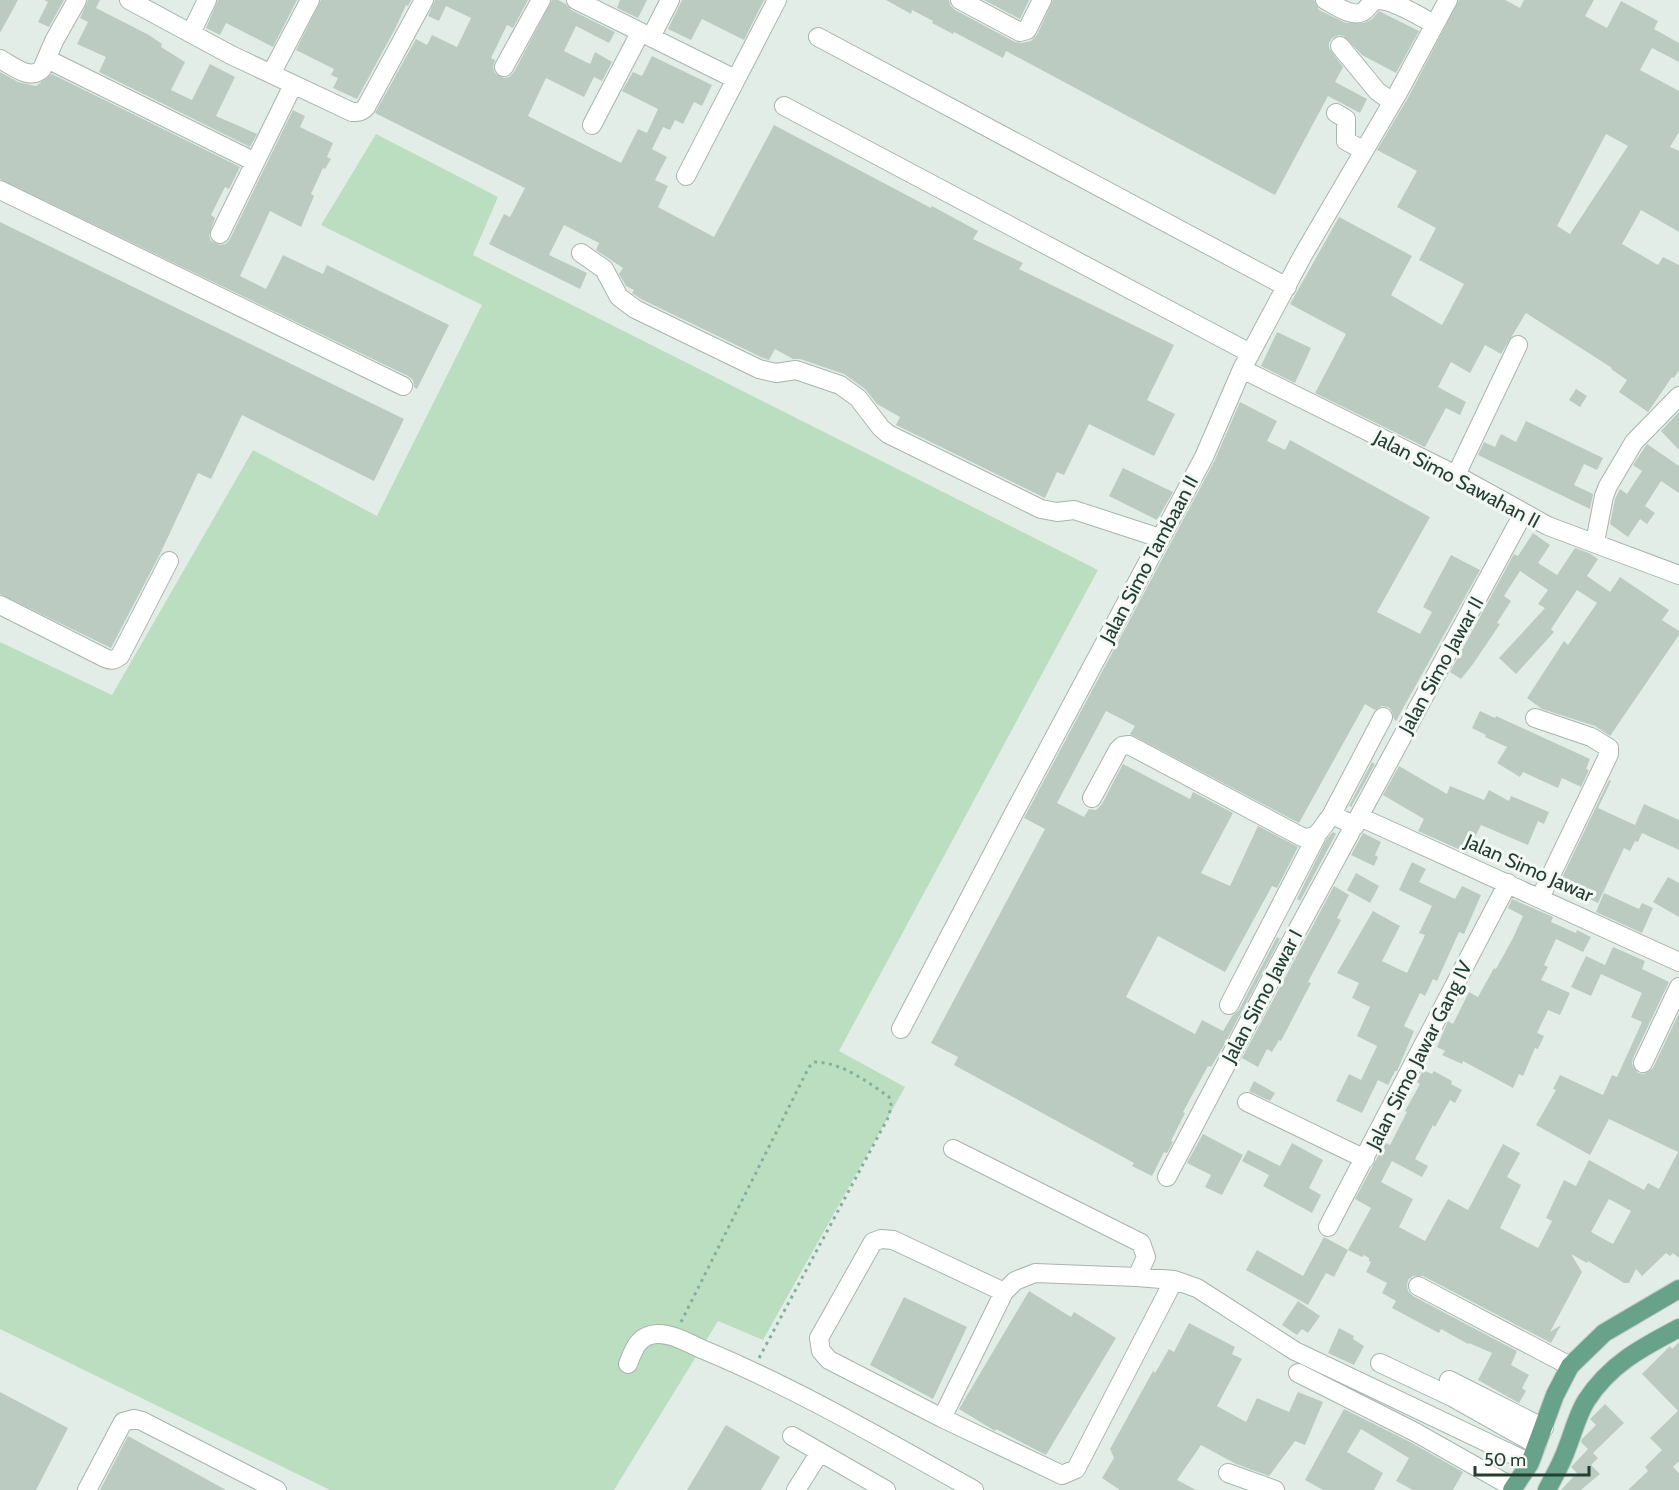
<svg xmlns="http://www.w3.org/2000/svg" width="1679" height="1490" viewBox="0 0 1679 1490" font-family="Cabin,sans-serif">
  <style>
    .green { fill: #bcdec0 }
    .building { fill: #bbcbc2; fill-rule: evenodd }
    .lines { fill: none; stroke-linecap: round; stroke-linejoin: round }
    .minor-casing { stroke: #a6b5ad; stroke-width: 20 }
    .major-casing { stroke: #c1c9c6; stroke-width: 20 }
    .path { stroke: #83b09c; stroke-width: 3; stroke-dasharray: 3 4.5; stroke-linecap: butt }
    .minor { stroke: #fff; stroke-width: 18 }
    .major { stroke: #68a28b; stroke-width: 18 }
    .labels { text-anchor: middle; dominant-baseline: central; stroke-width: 6; stroke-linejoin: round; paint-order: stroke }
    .street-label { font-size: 20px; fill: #233e33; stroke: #f4f9f6 }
  </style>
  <rect width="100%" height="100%" fill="#e3ede7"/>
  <path class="green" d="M376 134 498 197 473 255 1098 570 839 1051 905 1087 763 1340 718 1321 614 1490H330L0 1329V642L112 695 253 450 377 516 482 305 321 225Z"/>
  <path class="building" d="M0 0H18L0 33Z
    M44 0H64L49 27 38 22 48 2Z
    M88 0H100L96 8 149 35 162 44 161 47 185 62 171 90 192 100 210 64 235 77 216 116 257 134 250 147 99 72 106 57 77 44 88 22 80 18Z
    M218 0H297L273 47 226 23 220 35 206 28Z
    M321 0H411L408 6 406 5 395 29 357 99 333 88 338 78 331 75 334 69 296 50Z
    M435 0H528L513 28 507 25 491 58 495 60 493 67 495 73 504 78 509 77 514 72 552 0H558L566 4 571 10 615 32 609 43 576 26 564 51 590 64 595 52 612 62 602 81 594 77 584 97 546 78 528 116 621 163 638 129 647 133 658 109 622 91 633 72 642 76 652 56 712 85 702 106 694 102 683 124 675 120 670 130 663 127 652 149 667 157 655 180 668 186 658 207 714 237 774 125 931 208 932 206 978 231 973 239 1023 263 1019 269 1174 345 1147 400 1175 414 1154 456 1089 424 1064 475 1057 472 1045 498 896 425 900 417 877 404 865 389 844 374 800 359H793L775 349 769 360 763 358 641 299 632 293 634 290 626 286 619 274 623 268 596 250 599 243 564 225 549 255 587 273 580 289 489 244 504 214 510 217 525 188 375 113 416 39 427 45 432 35 457 47 471 18 446 6 439 21 428 16Z
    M620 0H647L638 18 617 8Z
    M682 0H764L744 40 702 19 691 40 668 29Z
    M886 0H949L950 5 955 10 1015 42 1022 43 1031 41 1037 35 1053 0H1314L1319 10 1346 23H1364L1372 19 1379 11 1419 31 1396 73 1362 55 1344 36 1339 35 1332 38 1329 43V48L1343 67 1335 82 1367 99 1360 113 1328 96 1275 195 1006 51 1003 58 954 32 953 34 932 23 933 21 912 10 911 14Z
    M984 0H1029L1020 19Z
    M1459 0H1505L1520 8 1524 0H1594L1585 16 1607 28 1621 1 1658 21 1654 29 1679 43V62L1652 48 1640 70 1679 91V132L1670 147 1679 151V232L1641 210 1622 244 1658 265 1663 257 1679 265V370L1674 378 1672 377 1648 412 1619 392 1627 380 1611 369 1612 368 1526 313 1501 354 1485 345 1470 373 1451 362 1438 387 1466 402 1460 415 1446 408 1425 447 1315 393 1346 334 1290 304 1339 217 1412 256 1391 295 1442 325 1464 284 1419 260 1436 228 1397 207 1417 171 1377 150 1409 96ZM1606 134 1628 146 1570 234 1557 226Z
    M0 72 18 82 36 86 52 74 240 167 229 189 225 187 211 215 215 218 209 235 211 241 220 245 226 244 230 239 293 110 305 116 300 127 333 143 327 157 331 159 325 169 323 168 311 194 314 196 301 227 270 211 240 276 266 289 283 255 323 274 327 265 449 325 417 389 414 387 413 380 408 376 0 179Z
    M0 222 404 419 374 481 242 415 211 479 198 473 160 554 111 648 0 594Z
    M1277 332 1311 348 1295 383 1261 366Z
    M1576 389 1587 396 1580 407 1569 400Z
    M1240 402 1277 421 1267 441 1285 450 1290 440 1430 517 1377 612 1420 634 1432 612 1423 607 1451 555 1480 570 1396 721 1394 719 1392 711 1388 707 1382 706 1375 710 1365 704 1299 823 1130 734 1135 726 1106 711 1057 803 1084 817 1089 809 1096 810 1102 804 1123 764 1190 799 1193 792 1233 813 1201 873 1230 886 1258 826 1298 847 1277 888 1272 886 1225 972 1158 936 1126 997 1195 1034 1202 1020 1223 1031 1232 1016 1239 1010 1277 937 1280 939 1223 1047 1211 1067 1208 1066 1183 1112 1185 1113 1171 1141 1173 1142 1167 1153 1164 1152 1152 1176 1132 1166 1134 1163 954 1065 958 1057 931 1043 1045 829 1024 818 1214 462Z
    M1679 412V450L1661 431Z
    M1526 421 1603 458 1597 470 1584 464 1574 485 1593 494 1590 509 1478 455 1484 442 1495 447 1501 434 1516 442Z
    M1647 444 1679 466V493L1661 481 1645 506 1655 513 1647 524 1640 519 1628 537 1610 524 1615 499 1620 489 1627 494 1642 471 1633 465Z
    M1123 468 1173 492 1157 520 1109 496Z
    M1533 533 1550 545 1538 563 1557 575 1575 548 1589 553 1598 559 1587 576 1610 592 1620 577 1669 610 1662 620 1679 631V635L1610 736 1595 726 1542 709 1527 698 1564 641 1568 645 1597 603 1577 590 1551 629 1554 632 1516 674 1499 658 1545 608 1538 604 1548 590 1520 571 1504 596 1511 601 1497 623 1500 624 1473 664 1461 679 1450 672 1514 554 1518 556Z
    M1480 711 1495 718 1496 716 1590 759 1586 769 1589 770 1581 787 1562 778 1558 788 1523 772 1520 777 1497 763 1507 747 1485 737 1486 735 1472 728Z
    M1372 762 1375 764 1351 807 1349 806Z
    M1399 766 1447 794 1450 786 1484 800 1489 790 1509 801 1511 796 1549 812 1544 824 1538 821 1528 845 1481 825 1467 853 1418 831 1424 819 1383 795Z
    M1609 780 1611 781 1598 808 1635 825 1644 804 1679 820V850L1642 833 1638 842 1635 841 1630 851 1624 848 1598 903 1577 893 1575 899 1556 890Z
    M1333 832 1336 834 1300 901 1297 899 1326 840Z
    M1363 833 1381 842 1375 855 1378 857 1374 866 1351 855Z
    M1412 862 1426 869 1419 882 1455 899 1462 886 1481 895 1464 934 1459 932 1437 981 1433 979 1425 996 1420 993 1404 1026 1414 1031 1397 1071H1395L1388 1085 1378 1080 1362 1113 1336 1101 1349 1074 1361 1080 1377 1046 1357 1036 1370 1007 1352 998 1359 983 1337 973 1373 911 1400 926 1382 961 1407 973 1425 935 1419 933 1432 906 1399 890Z
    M1356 873 1379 886 1370 903 1347 890Z
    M1668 877 1679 883V917L1653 902Z
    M1334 886 1349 895 1337 918 1341 920 1308 982 1311 983 1281 1041 1279 1040 1272 1052 1267 1049 1258 1067 1242 1058Z
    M1604 893 1639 909 1642 903 1653 908 1642 933 1596 912Z
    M1512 899 1553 917 1551 922 1576 933 1577 930 1591 937 1583 952 1556 939 1544 965 1548 967 1541 980 1570 993 1560 1015 1548 1010 1537 1033 1544 1036 1538 1049 1535 1048 1523 1076 1519 1074 1513 1088 1463 1061 1462 1064 1442 1055 1445 1051 1437 1047 1448 1021 1453 1024 1469 992 1478 997 1494 968 1496 969 1513 938 1523 916 1508 908Z
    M1613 947 1645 961 1642 969 1669 982 1633 1058 1632 1064 1638 1073 1644 1074 1653 1068 1679 1013V1258L1673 1253 1670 1256 1666 1253 1642 1276 1636 1269 1629 1283H1624L1588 1261 1587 1263 1571 1254 1582 1272 1550 1332 1561 1325 1551 1343 1423 1276H1413L1408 1280 1407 1286 1408 1291 1413 1296 1517 1351 1511 1365 1529 1375 1522 1388 1526 1391 1519 1403 1478 1380 1492 1353 1469 1343 1468 1344 1441 1329 1439 1333 1392 1308 1396 1301 1382 1293 1387 1283 1366 1272 1371 1262 1369 1261V1258L1364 1255 1362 1257 1348 1250 1371 1208 1355 1199 1385 1143 1390 1145 1407 1112 1405 1111 1420 1084 1417 1082 1423 1070 1432 1074 1434 1071 1452 1081 1451 1084 1462 1090 1455 1103 1450 1100 1435 1127 1433 1125 1415 1159 1428 1166 1422 1177 1392 1161 1381 1182 1413 1199 1399 1227 1425 1241 1448 1199 1468 1210 1503 1144 1520 1153 1507 1177 1521 1185 1500 1228 1538 1248 1552 1221 1546 1218 1564 1180 1576 1186 1589 1160 1644 1190 1648 1183 1659 1189 1678 1152 1609 1119 1590 1155 1536 1125 1556 1090 1553 1089 1560 1075 1603 1095 1612 1075 1617 1077 1642 1022 1631 1017 1642 993 1601 974 1591 996 1571 987 1586 956 1605 965ZM1609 1199 1631 1211 1613 1244 1591 1232Z
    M1254 1081 1275 1093 1270 1101 1249 1091Z
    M1203 1134 1243 1155 1222 1195 1205 1187 1211 1175 1187 1163Z
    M1292 1143 1323 1160 1309 1188 1321 1195 1312 1213 1263 1186 1269 1175 1242 1161 1248 1150 1280 1166Z
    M1324 1237 1348 1250 1334 1277 1326 1273 1308 1305 1246 1270 1257 1250 1303 1276Z
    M1029 1291 1071 1317 1074 1312 1116 1338 1046 1455 996 1429 995 1431 959 1409Z
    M904 1297 967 1327 933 1399 870 1365Z
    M1298 1301 1320 1316 1308 1333 1302 1329 1297 1335 1282 1325Z
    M1189 1323 1235 1347 1232 1354 1242 1359 1217 1406 1246 1422 1257 1398 1289 1412 1298 1392 1323 1402 1305 1445 1295 1441 1269 1476 1236 1464 1201 1445 1177 1480 1196 1490H1120L1102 1478 1114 1458 1110 1449 1153 1371 1155 1373 1169 1349 1174 1352Z
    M1339 1328 1354 1336 1353 1339 1364 1346 1354 1365 1328 1353Z
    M1679 1342V1461L1673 1467 1679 1473V1490H1628L1648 1471 1645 1467 1662 1450 1650 1438 1678 1411 1642 1374 1670 1346 1672 1349Z
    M0 1392 68 1428 36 1490H0Z
    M1605 1404 1624 1423 1593 1453 1598 1458 1591 1465 1600 1474 1581 1490H1561L1577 1473 1571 1467 1588 1449 1581 1442 1582 1439 1596 1425 1590 1419Z
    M1344 1409 1410 1442 1463 1472 1453 1490H1413L1396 1481 1409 1458 1361 1429 1347 1452 1383 1473 1374 1490H1323L1305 1480Z
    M726 1425 780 1457 761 1490H687Z
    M128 1436 226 1490H100Z"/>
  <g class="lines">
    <g class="minor-casing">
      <path id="minor" d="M129 0 231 55 352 112C358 112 362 112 366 107L424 0
        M576 0 735 79
        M960 0 1020 32 1027 30 1042 0
        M1325 0C1335 5 1353 19 1364 11 1369 7 1371 1 1378 0 1395 0 1420 17 1434 24
        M191 33 207 0
        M651 37 670 0
        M818 37 1287 287
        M1340 46 1377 91 1392 102
        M0 59C13 66 30 81 42 69L54 41 77 0
        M47 59 255 162
        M504 67 541 0
        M271 74 310 0
        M784 106 1250 353
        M1336 113 1346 119V141L1363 150
        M592 125 640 33
        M686 176 777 0
        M0 190 403 386
        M220 234 293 85
        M581 253 604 269 619 297 635 309 759 369 776 373 796 370 840 385 858 398 881 428 888 434 1041 509 1057 512 1074 510 1160 538
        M1242 369 1456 475 1548 526 1679 575
        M1456 475 1518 345
        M1595 542 1604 496 1608 486 1634 442 1679 396
        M0 605 105 658C112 661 114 660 120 656L169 561
        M1535 718 1591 737 1609 748V754L1540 898
        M1092 798 1118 750 1122 746 1129 745 1302 837C1318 841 1322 826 1331 816H1335L1355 826
        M1331 816 1383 717
        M1360 817 1679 962
        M1229 1005 1316 837
        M901 1029 1015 811 1204 457 1242 369 1303 255 1399 91 1448 0
        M1643 1063 1679 987
        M1247 1102 1365 1159
        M953 1149 1141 1243 1146 1257 1137 1277
        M1167 1177 1279 964 1523 514
        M1328 1227 1508 883
        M1174 1280 1076 1469 1062 1475 942 1418 829 1360 821 1351 819 1338 873 1242 881 1239 893 1240 1004 1292 1015 1281 1035 1273 1137 1277 1174 1280 1197 1288 1295 1351 1530 1463
        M1418 1286 1570 1366
        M1380 1363 1452 1397 1537 1445
        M628 1364C634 1349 638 1335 657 1334 672 1333 690 1344 704 1350 798 1389 886 1441 974 1490
        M1298 1373 1415 1432 1514 1488
        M1449 1380 1544 1428
        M942 1418 1004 1292
        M792 1436 886 1490
        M1228 1473 1275 1490
        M87 1490 123 1422 134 1419 142 1421 277 1490
        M796 1490 820 1452"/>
    </g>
    <g class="major-casing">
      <path id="major" d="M1512 1490 1530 1463 1555 1395 1570 1366 1604 1333 1679 1289
        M1547 1490C1554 1476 1562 1463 1567 1448 1573 1433 1577 1416 1586 1401 1610 1364 1641 1348 1679 1328"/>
    </g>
    <path class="path" d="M681 1322 809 1067 814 1062C841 1062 868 1082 889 1097L891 1105 889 1116 759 1358"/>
    <use href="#minor" class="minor"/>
    <use href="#major" class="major"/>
  </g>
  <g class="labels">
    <g class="street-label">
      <text transform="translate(1457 479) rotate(28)">Jalan Simo Sawahan II</text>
      <text transform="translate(1149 559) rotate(-62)">Jalan Simo Tambaan II</text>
      <text transform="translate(1441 665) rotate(-61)">Jalan Simo Jawar II</text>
      <text transform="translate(1529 868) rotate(24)">Jalan Simo Jawar</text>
      <text transform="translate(1262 996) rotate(-62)">Jalan Simo Jawar I</text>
      <text transform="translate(1419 1055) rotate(-63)">Jalan Simo Jawar Gang IV</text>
    </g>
  </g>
  <path d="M1475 1466v9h114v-9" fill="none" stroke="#233e33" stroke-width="3"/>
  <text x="1484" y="1466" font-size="18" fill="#233e33" stroke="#f4f9f6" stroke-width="4.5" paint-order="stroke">50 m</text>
</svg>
